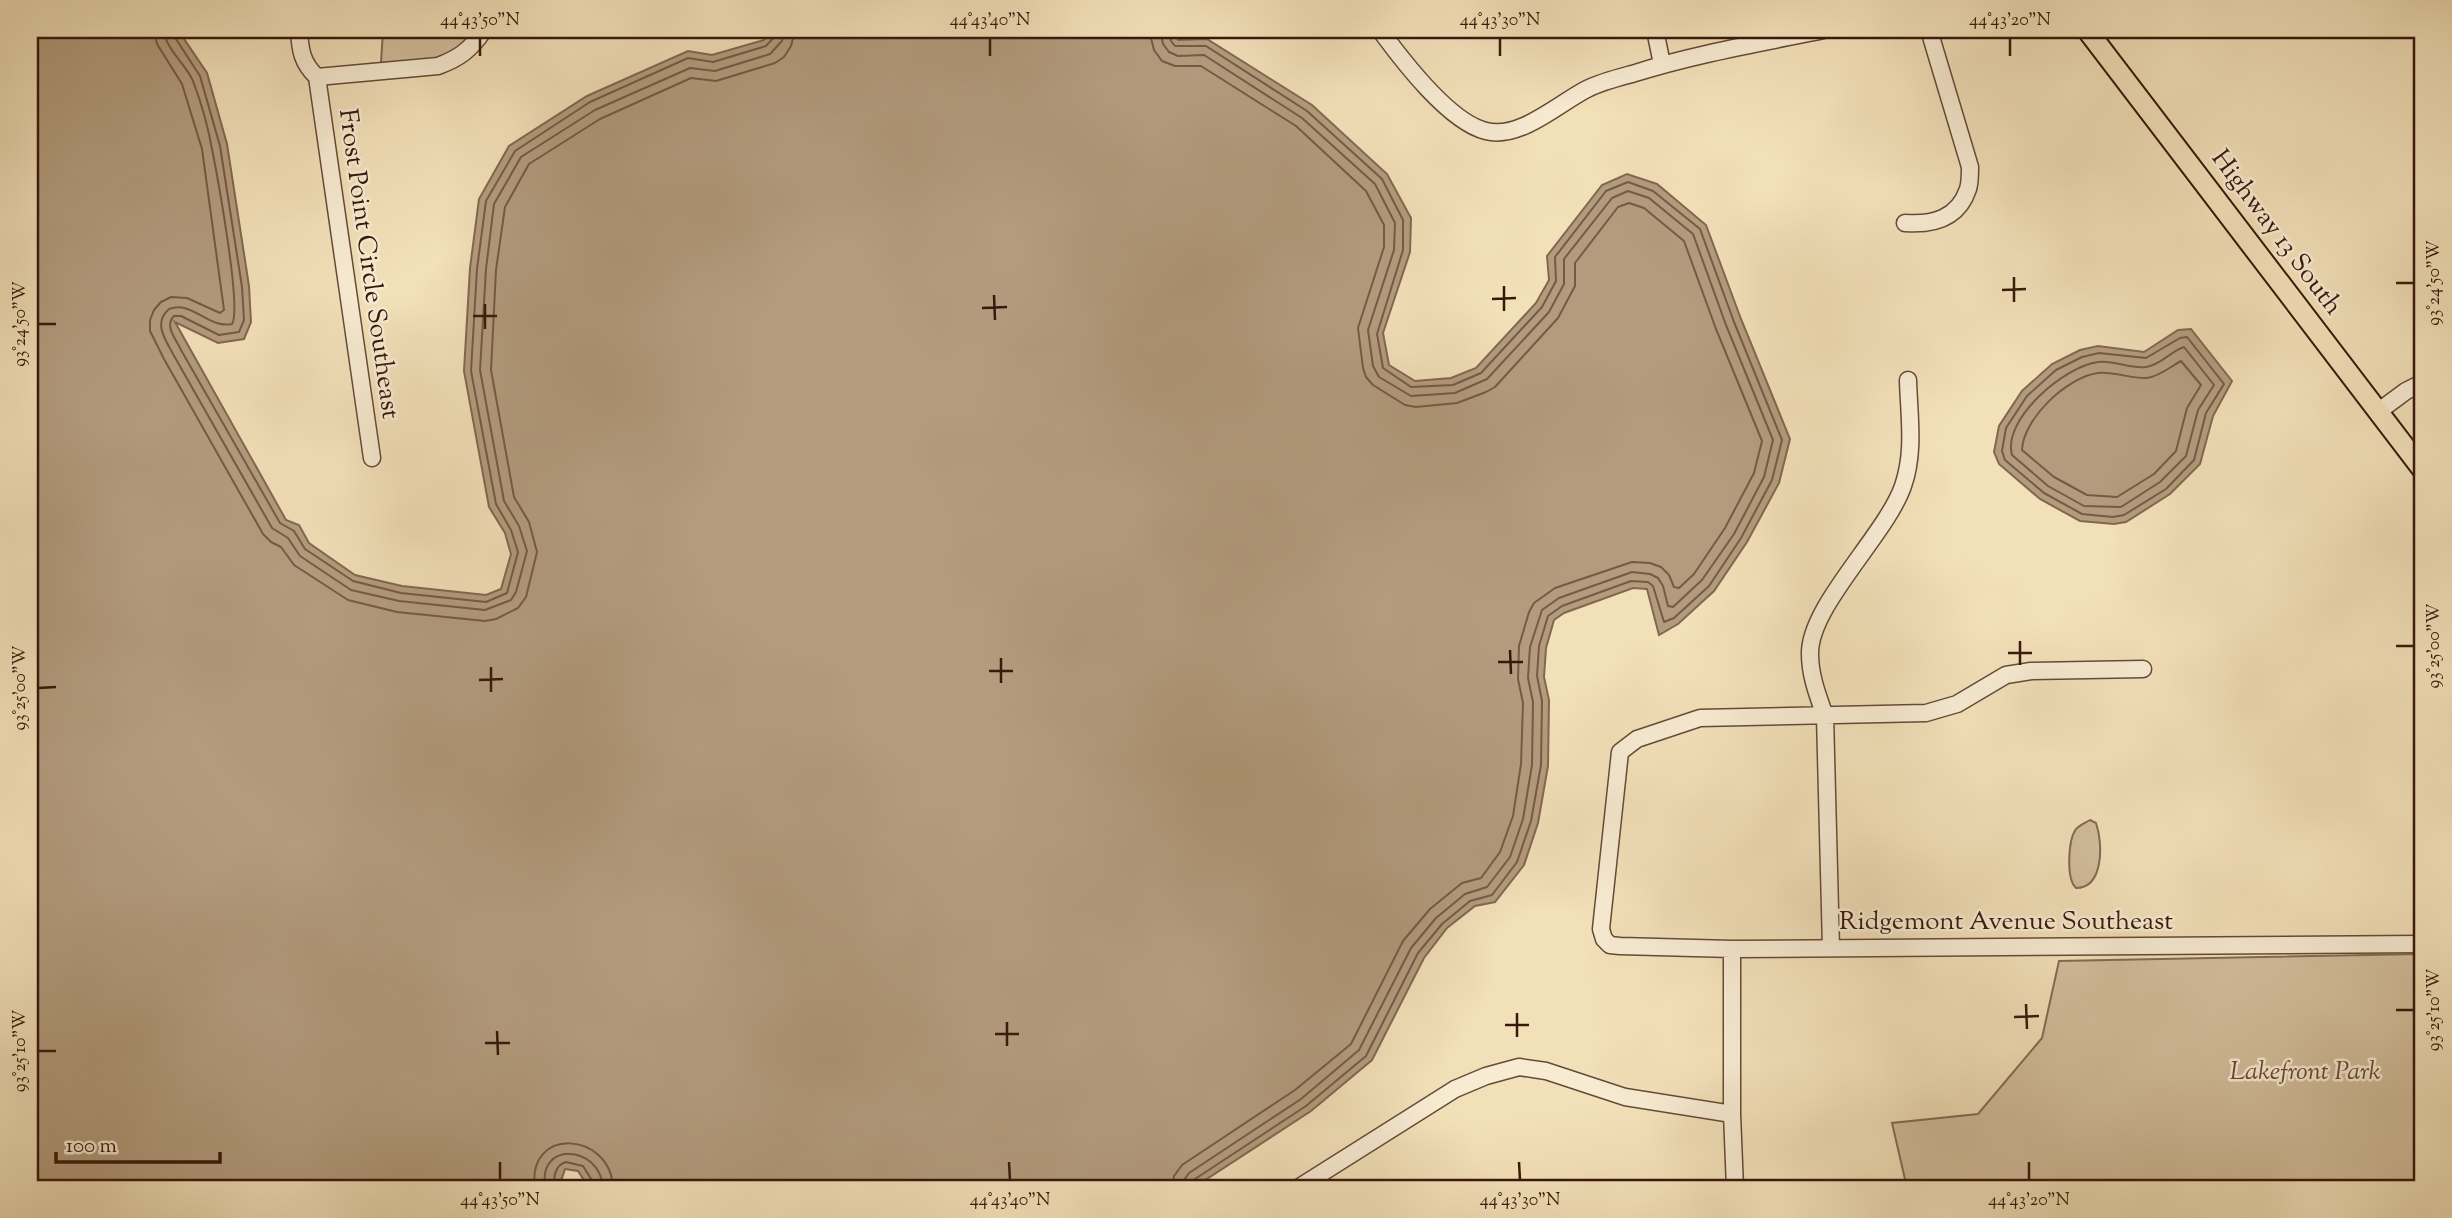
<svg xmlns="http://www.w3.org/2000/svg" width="2452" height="1218" viewBox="0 0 2452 1218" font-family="'Sorts Mill Goudy',serif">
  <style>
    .green { fill: #d2be9c; stroke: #856b54; stroke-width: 2 }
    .water { fill: #b39c7e; stroke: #826750; stroke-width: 2 }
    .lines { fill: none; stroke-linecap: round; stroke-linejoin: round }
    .shore { stroke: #765a45; stroke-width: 2 }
    .minor-casing { stroke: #664a37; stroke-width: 19 }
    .major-casing { stroke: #38180c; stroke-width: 23 }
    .minor { stroke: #f7ebd2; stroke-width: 16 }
    .major { stroke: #f2e0b9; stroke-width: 19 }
    .ticks { fill: none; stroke: #38180c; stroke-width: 2.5 }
    .labels { text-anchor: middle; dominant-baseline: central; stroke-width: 5; stroke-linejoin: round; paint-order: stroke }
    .street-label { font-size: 26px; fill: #38180c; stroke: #f7ebd2 }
    .park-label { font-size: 26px; font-style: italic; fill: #664a37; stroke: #f7ebd2 }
    .neatline { fill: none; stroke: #38180c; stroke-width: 2.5 }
    .ticks-label { font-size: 18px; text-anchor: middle; fill: #38180c }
  </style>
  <rect width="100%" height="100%" fill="#f2e0b9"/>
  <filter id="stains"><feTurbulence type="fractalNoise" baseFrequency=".00286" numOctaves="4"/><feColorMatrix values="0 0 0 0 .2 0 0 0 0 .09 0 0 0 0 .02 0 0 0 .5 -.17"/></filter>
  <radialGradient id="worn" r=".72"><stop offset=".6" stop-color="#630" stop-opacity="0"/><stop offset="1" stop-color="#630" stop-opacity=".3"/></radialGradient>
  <path class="green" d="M383 30H477L455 52 434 59 381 63Z
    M2090 820 2096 823C2103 843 2104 888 2076 888 2066 879 2068 840 2076 829 2080 825 2085 823 2090 820Z
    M2422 954V1188H1907L1892 1123 1978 1114 2042 1038 2059 961Z"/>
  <path class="water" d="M30 30H178L207 73 227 144 249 286 251 322 244 339 218 343 175 322 286 520 299 525 309 543 355 575 402 586 486 595 501 589 511 554 505 533 489 507 464 371 470 268 479 199 509 146 587 96 688 51 712 55 764 40 771 30H1175L1178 40 1207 39 1312 105 1387 174 1411 218 1410 252 1383 333 1389 365 1415 381 1451 378 1476 368 1536 303 1549 280 1547 256 1602 185 1627 174 1657 184 1706 225 1741 319 1790 439 1779 483 1747 542 1714 591 1678 624 1659 635 1647 589 1633 588 1564 613 1554 620 1546 648 1544 677 1549 700 1548 766 1538 823 1524 865 1495 902 1475 906 1447 928 1424 958 1372 1060 1311 1111 1193 1188H589L578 1171 565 1169 561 1181 564 1188H30Z
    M2191 329 2232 381 2213 416 2200 464 2170 494 2126 522 2114 524 2080 521 2040 499 1999 464 1994 452 1999 426 2022 391 2052 364 2080 350 2098 346 2144 352 2178 330Z"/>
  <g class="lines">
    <path class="shore" d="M154 30 157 44 182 84 202 149 224 310 220 313 187 298 171 297 161 302 154 310 150 320V331L164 359 263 534 271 542 281 547 294 565 348 600 397 612 485 621 496 619 518 608 526 597 537 552 529 522 514 497 491 370 496 270 505 207 529 164 600 119 691 78 716 81 775 63 784 57 791 46 795 30
      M164 30C165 49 186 64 193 81 201 102 208 127 212 149 217 174 242 309 232 324 208 329 192 300 169 309 153 323 165 339 173 354L272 528 288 538 300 556 351 590 399 601 485 610 511 600 516 592 527 551 519 526 504 501 480 370 486 269 494 204 521 157 595 110 690 68 715 71 770 54 782 41 785 30
      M173 30 174 36 200 76 220 146 242 287 244 320 239 332 219 335 181 316H174C164 326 176 339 181 350L280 523 294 531 305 549 353 581 401 593 486 602 507 593 518 552 511 530 496 504 471 371 477 269 486 201 515 151 590 102 688 58 713 62 766 46 775 36 776 30
      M1149 30 1154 50 1162 61 1175 66H1201L1296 126 1366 191 1384 225V247L1358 328 1363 368 1366 377 1373 385 1405 405 1416 407 1457 403 1486 392 1495 387 1558 318 1575 286V263L1618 207 1629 203 1644 208 1684 241 1716 329 1762 441 1754 473 1725 528 1694 574 1679 588 1674 587 1669 575 1661 567 1650 563 1632 562 1555 588 1534 603 1529 612 1519 646 1518 679 1523 703 1521 764 1513 816 1500 852 1481 878 1462 883 1430 909 1403 941 1351 1044 1295 1090 1182 1165 1174 1176 1172 1188
      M1160 30 1163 44 1169 52 1178 56 1204 55 1302 118 1375 184 1395 223 1394 250 1368 330 1373 366 1379 377 1411 396 1455 393 1487 379 1549 312 1564 284V259L1612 198 1628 191 1649 198 1693 234 1726 325 1773 440 1764 477 1734 534 1702 580 1673 607 1668 606 1663 586 1658 578 1650 574 1632 572 1559 598 1542 610 1530 647 1528 678 1533 702 1532 765 1523 819 1510 857 1487 887 1465 894 1436 918 1411 948 1359 1050 1301 1099 1189 1173 1184 1180 1183 1188
      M1169 30 1171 41 1175 46H1206L1307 111 1382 179 1403 220V250L1377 334 1383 368 1411 387 1453 385 1481 373 1542 307 1556 281 1555 257 1606 191 1628 182 1653 191 1700 229 1734 322 1782 440 1772 480 1741 538 1709 586 1674 618 1664 622 1653 586 1648 582 1631 581 1562 606 1548 616 1539 646 1537 676 1542 701 1541 765 1531 821 1517 862 1492 895 1470 901 1442 924 1418 953 1366 1056 1306 1106 1195 1179 1192 1188
      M2187 337 2224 384 2206 413 2194 460 2166 489 2124 515 2113 517 2082 514 2044 493 2005 460 2002 451 2006 428 2027 396 2056 370 2082 357 2099 353 2146 358 2180 338Z
      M2184 347 2214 385 2198 410 2186 456 2160 482 2121 507 2084 506 2048 486 2012 455C2002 419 2065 366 2098 362 2114 360 2130 369 2146 367 2161 365 2171 351 2184 347Z
      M2181 361 2201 385 2187 408 2176 451 2154 474 2117 497 2087 495 2054 477 2022 450C2023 419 2067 377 2098 373 2114 371 2131 379 2147 378 2160 376 2170 367 2181 361Z
      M535 1188C526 1126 611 1131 613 1188
      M546 1188C535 1142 600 1143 603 1188
      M556 1188C552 1179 555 1165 566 1162L583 1166 593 1182 594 1188"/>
    <g class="minor-casing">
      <path id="minor" d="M299 30C300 50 302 63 317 77
        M1380 30C1402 60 1449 122 1486 131 1520 140 1559 103 1587 89 1601 82 1617 78 1632 74 1695 54 1760 43 1824 30
        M1655 30 1662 64
        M317 77 372 458
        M317 77 438 66C460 58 471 49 484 30
        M1905 223C1932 225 1958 219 1968 189 1970 183 1970 174 1970 167L1929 30
        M2379 411 2406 391 2422 383
        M2143 669 2031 671 2006 675 1957 704 1926 713 1700 718 1637 739 1620 752 1601 929 1604 939 1610 945 1620 946 1732 949 2422 944
        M1831 948 1825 716C1818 696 1810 676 1810 654 1809 606 1886 535 1903 486 1915 452 1909 416 1908 380
        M1732 949V1114L1735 1188
        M1298 1188 1455 1089 1486 1076 1519 1067 1546 1071 1625 1097 1732 1114"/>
    </g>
    <g class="major-casing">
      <path id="major" d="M2087 30 2422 469"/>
    </g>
    <use href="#minor" class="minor"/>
    <use href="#major" class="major"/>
  </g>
  <path class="ticks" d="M480 38V56M990 38V56M1500 38V56M2010 38V56M2014 277V302M2396 283H2414M1504 286V311M2002 290 2026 289M994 295 995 320M1492 299 1516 298M485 304V329M982 308 1007 307M473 316H497M38 324H56M2020 641V665M2396 646H2414M1510 650 1511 674M2008 653H2032M1001 658V683M1498 662H1523M491 667V692M989 671H1013M479 680 503 679M38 688 56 687M2026 1004 2027 1029M2396 1010H2414M1517 1013V1037M2014 1017 2039 1016M1007 1022V1046M1505 1025H1529M497 1031 498 1055M995 1034H1019M485 1043H510M38 1051H56M500 1162V1180M1009 1162 1010 1180M1519 1162 1520 1180M2029 1162V1180"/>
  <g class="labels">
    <g class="street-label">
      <text transform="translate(2276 233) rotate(53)">Highway 13 South</text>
      <text transform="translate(368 264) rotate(82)">Frost Point Circle Southeast</text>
      <text x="2006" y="922">Ridgemont Avenue Southeast</text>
    </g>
    <g class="park-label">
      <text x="2305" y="1072">Lakefront Park</text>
    </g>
  </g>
  <rect width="2452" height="1218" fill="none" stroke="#f2e0b9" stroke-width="77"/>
  <path d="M56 1152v10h164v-10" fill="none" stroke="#38180c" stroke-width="3.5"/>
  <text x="66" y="1152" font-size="21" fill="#38180c" stroke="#f7ebd2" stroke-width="5" paint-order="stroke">100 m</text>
  <rect x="38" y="38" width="2376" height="1142" class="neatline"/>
  <g class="ticks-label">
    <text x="480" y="25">44°43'50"N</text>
    <text x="990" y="25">44°43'40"N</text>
    <text x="1500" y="25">44°43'30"N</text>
    <text x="2010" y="25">44°43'20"N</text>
    <text transform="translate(2433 283) rotate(-90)" y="6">93°24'50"W</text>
    <text transform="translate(19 324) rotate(-90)" y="6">93°24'50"W</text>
    <text transform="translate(2433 646) rotate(-90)" y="6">93°25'00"W</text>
    <text transform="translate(19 688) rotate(-90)" y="6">93°25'00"W</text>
    <text transform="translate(2433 1010) rotate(-90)" y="6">93°25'10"W</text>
    <text transform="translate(19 1051) rotate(-90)" y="6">93°25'10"W</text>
    <text x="500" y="1205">44°43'50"N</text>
    <text x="1010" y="1205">44°43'40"N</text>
    <text x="1520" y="1205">44°43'30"N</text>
    <text x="2029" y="1205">44°43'20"N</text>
  </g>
  <rect width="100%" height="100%" filter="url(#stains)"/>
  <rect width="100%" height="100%" fill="url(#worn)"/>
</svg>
